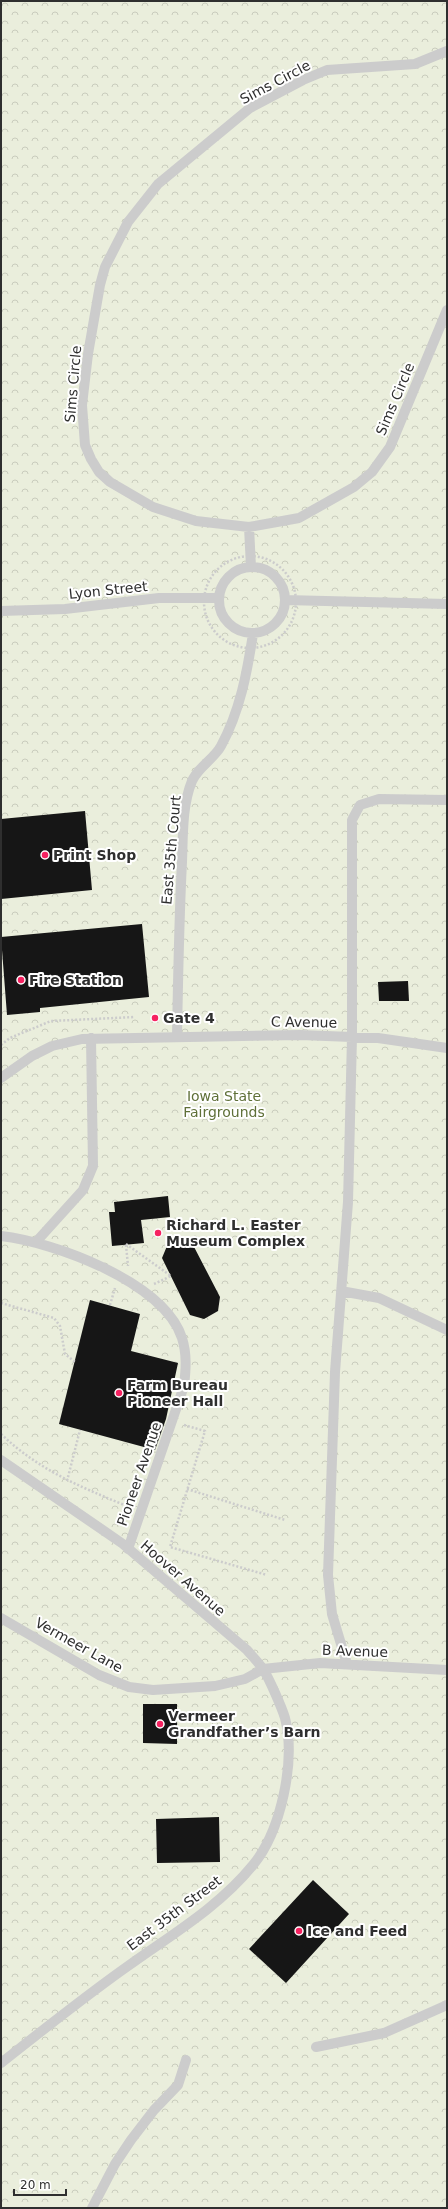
<svg xmlns="http://www.w3.org/2000/svg" width="448" height="2209" viewBox="0 0 448 2209" font-family="'DejaVu Sans',sans-serif">
  <style>
    .park { fill: url(#park-crowns) }
    .building { fill: #161616 }
    .lines { fill: none; stroke-linecap: round; stroke-linejoin: round }
    .path { stroke: #ccc; stroke-width: 2.5; stroke-dasharray: 2 2; stroke-linecap: butt }
    .lane { stroke: #ccc; stroke-width: 10 }
    .poi-dot { fill: #f62261; stroke: #fff; stroke-width: 1.5 }
    .labels { text-anchor: middle; dominant-baseline: central; stroke-width: 4; stroke-linejoin: round; paint-order: stroke }
    .street-label { font-size: 14px; fill: #2f2f2f; stroke: #fff }
    .poi-label { font-size: 14px; font-weight: bold; fill: #2f2f2f; stroke: #fff; text-anchor: start }
    .park-label { font-size: 14px; fill: #5f7038; stroke: #fff }
  </style>
  <defs>
    <pattern id="park-crowns" width="20" height="18" patternUnits="userSpaceOnUse"><rect width="20" height="18" fill="#eaeedc"/><path d="M2 6a3 3 0 1 1 6 0M12 15a3 3 0 1 1 6 0" fill="none" stroke="#c9ccbd"/></pattern>
  </defs>
  <rect width="100%" height="100%" fill="#fff"/>
  <path class="park" d="M1 1H447V2208H1Z"/>
  <path class="building" d="M85 811 92 890 1 899V819Z
    M142 924 149 997 40 1008V1012L7 1015 1 937Z
    M408 981 409 1001H379L378 982Z
    M168 1196 170 1217 141 1220 144 1243 112 1246 109 1212H115L114 1202Z
    M182 1238 192 1243 220 1297 218 1311 204 1319 190 1315 162 1258 167 1246Z
    M90 1300 140 1314 131 1351 178 1363 166 1419 155 1450 59 1424Z
    M143 1704H177V1744L143 1743Z
    M219 1817 220 1862 157 1863 156 1819Z
    M313 1880 349 1914 286 1983 249 1949Z"/>
  <g class="lines">
    <path class="path" d="M204 602a46 46 0 1 1 92 0a46 46 0 1 1-92 0Z
      M1 1045 10 1038 51 1021 135 1017
      M126 1244 171 1276 154 1284
      M126 1245 128 1266
      M1 1303 54 1318 60 1326 65 1354 75 1362
      M110 1305 115 1288
      M184 1425 205 1431 170 1547 267 1575
      M1 1434C40 1471 81 1487 129 1507
      M67 1481 80 1430
      M187 1489 285 1520"/>
    <path class="lane" d="M447 51 415 64 327 70 303 80 250 108 158 184 128 222 105 267 100 285 88 354 82 405 85 445 91 459 99 472 110 482 153 507 196 521 249 527 299 518 354 487 372 472 390 447 447 310
      M249 527 251 567
      M219 600a33 33 0 1 1 66 0a33 33 0 1 1-66 0Z
      M285 600 447 604
      M1 611 65 609 159 598H218
      M177 1037C178 978 179 920 182 862 183 836 182 805 192 781 198 767 214 759 221 746 240 711 247 673 253 634
      M1 1078 32 1056 52 1046 82 1039 300 1035 378 1038 447 1048
      M1 1236C54 1242 164 1282 182 1338 187 1354 186 1369 184 1386L128 1549
      M36 1242 83 1190 93 1166 91 1038
      M341 1291 379 1298 447 1330
      M1 1460 123 1544 247 1650C252 1656 258 1662 263 1669 269 1678 282 1708 285 1718 296 1761 281 1831 253 1865 219 1907 171 1935 128 1966 84 1997 43 2030 1 2063
      M1 1618 99 1675 129 1687 153 1690 215 1686 245 1679 263 1669 320 1663 447 1670
      M347 1664 332 1614 328 1575 335 1372 348 1202 352 1037V820L360 805 379 799 447 800
      M316 2047 384 2033 447 2005
      M92 2208 115 2164 131 2140 154 2110 178 2085 186 2060"/>
  </g>
  <g class="poi-dot">
    <circle cx="45" cy="855" r="4"/>
    <circle cx="21" cy="980" r="4"/>
    <circle cx="155" cy="1018" r="4"/>
    <circle cx="158" cy="1233" r="4"/>
    <circle cx="119" cy="1393" r="4"/>
    <circle cx="160" cy="1724" r="4"/>
    <circle cx="299" cy="1931" r="4"/>
  </g>
  <g class="labels">
    <g class="street-label">
      <text transform="translate(275 82) rotate(-28)">Sims Circle</text>
      <text transform="translate(73 384) rotate(-85)">Sims Circle</text>
      <text transform="translate(395 399) rotate(-67)">Sims Circle</text>
      <text transform="translate(108 590) rotate(-6)">Lyon Street</text>
      <text transform="translate(171 850) rotate(-85)">East 35th Court</text>
      <text transform="translate(304 1022) rotate(1)">C Avenue</text>
      <text transform="translate(139 1474) rotate(-71)">Pioneer Avenue</text>
      <text transform="translate(183 1578) rotate(41)">Hoover Avenue</text>
      <text transform="translate(79 1645) rotate(29)">Vermeer Lane</text>
      <text transform="translate(355 1651) rotate(2)">B Avenue</text>
      <text transform="translate(174 1913) rotate(-37)">East 35th Street</text>
    </g>
    <g class="poi-label">
      <text x="53" y="855">Print Shop</text>
      <text x="29" y="980">Fire Station</text>
      <text x="163" y="1018">Gate 4</text>
      <text x="166" y="1225">Richard L. Easter<tspan x="166" dy="16">Museum Complex</tspan></text>
      <text x="127" y="1385">Farm Bureau<tspan x="127" dy="16">Pioneer Hall</tspan></text>
      <text x="168" y="1716">Vermeer<tspan x="168" dy="16">Grandfather’s Barn</tspan></text>
      <text x="307" y="1931">Ice and Feed</text>
    </g>
    <g class="park-label">
      <text x="224" y="1096">Iowa State<tspan x="224" dy="16">Fairgrounds</tspan></text>
    </g>
  </g>
  <rect width="448" height="2209" fill="none" stroke="#2f2f2f" stroke-width="4"/>
  <path d="M14 2189v6h52v-6" fill="none" stroke="#2f2f2f" stroke-width="2"/>
  <text x="20" y="2189" font-size="12" fill="#2f2f2f" stroke="#ffffff" stroke-width="3" paint-order="stroke">20 m</text>
</svg>
